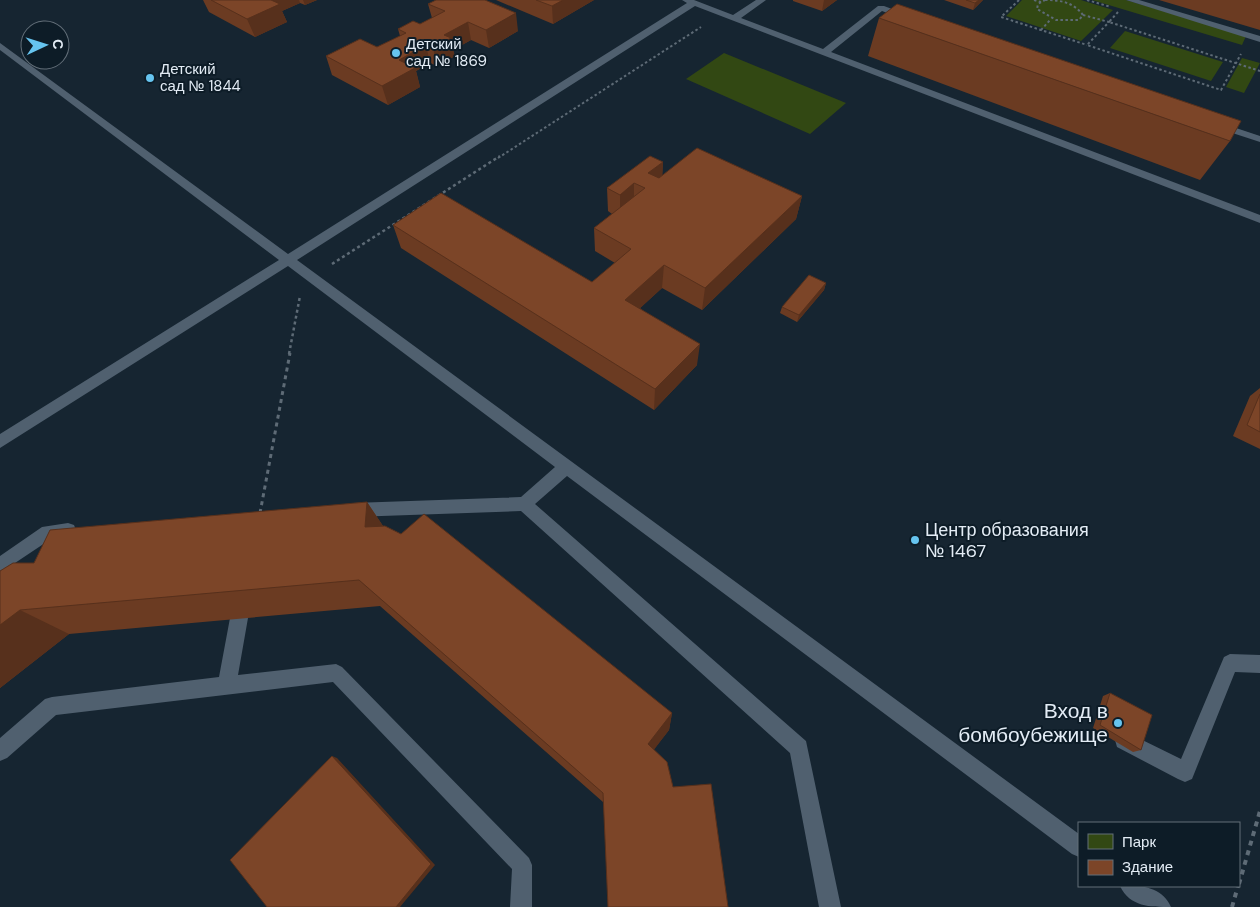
<svg xmlns="http://www.w3.org/2000/svg" width="1260" height="907" viewBox="0 0 1260 907" font-family="'DM Sans',sans-serif">
  <style>
    .green { fill: #324813 }
    .lines { fill: none; stroke-linecap: round; stroke-linejoin: round }
    .path-far3 { stroke: #5e6b76; stroke-width: 2; stroke-dasharray: 2.5 2.5; stroke-linecap: butt }
    .path-far2 { stroke: #5e6b76; stroke-width: 2.5; stroke-dasharray: 3 3; stroke-linecap: butt }
    .path-far1 { stroke: #5e6b76; stroke-width: 3; stroke-dasharray: 4 4; stroke-linecap: butt }
    .path { stroke: #5e6b76; stroke-width: 4; stroke-dasharray: 5 5; stroke-linecap: butt }
    .lane { fill: #50606f; fill-rule: evenodd }
    .wall { fill: #6b3b22 }
    .shaded-wall { fill: #57301c }
    .building { fill: #7c4528; stroke: #57301c }
    .poi-dot { fill: #66c4ef; stroke: #0d1c27; stroke-width: 2 }
    .labels { text-anchor: middle; dominant-baseline: central; stroke-width: 4; stroke-linejoin: round; paint-order: stroke }
    .far-poi-label { font-size: 15px; fill: #e3ecf5; stroke: #0d1c27; text-anchor: start }
    .poi-label { font-size: 18px; fill: #e3ecf5; stroke: #0d1c27; text-anchor: start }
    .near-poi-label { font-size: 21px; fill: #e3ecf5; stroke: #0d1c27; text-anchor: end }
  </style>
  <rect width="100%" height="100%" fill="#162531"/>
  <path class="green" d="M1022 0H1081L1113 10 1081 41 1006 16Z
    M1092 0H1126L1246 36 1242 45Z
    M1125 31 1223 62 1211 81 1110 48Z
    M724 53 846 103 810 134 686 79Z
    M1242 58 1260 63 1244 93 1226 87Z"/>
  <g class="lines">
    <path class="path-far3" d="M1019 0 1001 17 1087 45
      M1034 0 1041 2
      M1045 0C1060 0 1073 2 1083 15L1079 20H1056L1037 9 1038 4Z
      M1087 0 1111 7
      M1118 12 1109 22 1260 71
      M1083 15 1109 22 1087 45 1221 90 1241 54
      M1041 30 1051 19
      M498 158 701 27"/>
    <path class="path-far2" d="M332 264 500 156
      M289 354 300 296"/>
    <path class="path-far1" d="M260 513 290 353"/>
    <path class="path" d="M1239 884 1260 811
      M1232 907 1238 886"/>
    <path class="lane" d="M682 0H694L733 15 756 0H766L741 18 823 49 878 6H884L911 16V20L908 21 882 11 831 52 1260 215V223L695 6 297 260 1079 834V857L1072 854 567 476 535 504 806 741 841 907H819L790 753 521 511 353 517 347 515 345 510 347 505 353 503 521 497 555 467 288 266 0 448V434L279 260 0 50V43L288 254 687 3Z
      M1126 0H1139L1260 36V42Z
      M1218 122 1260 136V142L1214 127V123Z
      M68 523 74 525 76 530 74 535 51 539 0 573V556L42 527Z
      M239 610 245 612 248 618 238 675 336 664 342 667 529 858 532 865V907H510L512 869 333 682 56 715 7 758 0 761V738L45 699 52 697 219 677 230 618 233 612Z
      M1230 654 1260 655V673L1235 672 1192 779 1185 782 1178 779 1117 747 1115 740 1117 733 1124 731 1181 759 1224 657Z
      M1120 886C1140 885 1162 886 1171 907 1150 907 1130 907 1120 886Z"/>
  </g>
  <path class="wall" d="M203 0H317L305 5 300 3 282 11 287 22 255 37 209 12Z
    M496 0H594L553 24Z
    M793 0H837L822 11 793 1Z
    M944 0H983L973 10Z
    M1159 0H1260V30Z
    M428 4 518 31 489 48 471 40 453 50 455 56 437 66 430 63 416 71 420 87 388 105 332 75 326 56 377 47 400 36 398 29 420 24 432 18Z
    M879 18 1230 141 1200 180 868 56Z
    M663 162 662 176 802 196 796 219 702 310 662 288 640 308 697 365 654 410 401 248 393 225 592 282 615 263 595 251 594 228 612 214 608 211 607 188Z
    M826 283 824 290 797 322 780 313 782 307Z
    M1260 388V449L1233 436 1250 396Z
    M367 502 383 526 672 713 669 730 654 749 603 802 380 606 69 634 0 688V571L34 563Z
    M1110 693 1141 750 1133 752 1093 728 1103 696Z"/>
  <path class="shaded-wall" d="M267 0H299L300 3 282 11 287 22 255 37 247 19Z
    M303 0H317L305 5Z
    M563 0H594L553 24 552 6Z
    M824 0H837L822 11Z
    M979 0H983L973 10 975 3Z
    M516 13 518 31 489 48 486 30Z
    M468 22 471 40 453 50 455 56 437 66 433 48 444 35Z
    M426 45 430 63 416 71 420 87 388 105 382 86 399 60Z
    M663 162 662 185 648 173Z
    M634 183V206L620 218V195Z
    M802 196 796 219 702 310 705 288Z
    M664 265 662 288 625 322V300Z
    M826 283 824 290 797 322 799 315Z
    M700 344 697 365 654 410 655 389Z
    M367 502 387 532 365 527Z
    M20 610 69 634 0 688V625Z
    M672 713 669 730 647 759 648 744Z
    M332 756 337 758 435 865 400 907H396Z"/>
  <path class="building" d="M211 0H271L280 4 247 19Z
    M436 0H485L516 13 486 30 468 22 444 35 451 38 433 48 426 45 399 60 415 68 382 86 326 56 360 39 377 47 406 33 398 29 413 21 420 24 445 11 428 4Z
    M536 0H563L552 6Z
    M966 0H979L975 3Z
    M897 4 1241 121 1230 141 879 18Z
    M697 148 802 196 705 288 664 265 625 300 700 344 655 389 393 225 441 193 592 282 631 249 594 228 645 188 634 183 620 195 607 188 650 156 663 162 648 173 659 178Z
    M809 275 826 283 799 315 782 307Z
    M1260 394V432L1247 425Z
    M367 502 365 527 385 526 401 534 424 514 672 713 648 744 667 762 673 787 711 784 728 907H608L603 793 359 580 20 610 0 625V571L13 563H34L50 530Z
    M1110 693 1152 715 1141 750 1100 725Z
    M332 756 431 864 396 907H267L230 860Z"/>
  <g class="poi-dot">
    <circle cx="396" cy="53" r="5"/>
    <circle cx="150" cy="78" r="5"/>
    <circle cx="915" cy="540" r="5"/>
    <circle cx="1118" cy="723" r="5"/>
  </g>
  <g class="labels">
    <g class="far-poi-label">
      <text x="406" y="44">Детский<tspan x="406" dy="17">сад № 1869</tspan></text>
      <text x="160" y="69">Детский<tspan x="160" dy="17">сад № 1844</tspan></text>
    </g>
    <g class="poi-label">
      <text x="925" y="530">Центр образования<tspan x="925" dy="21">№ 1467</tspan></text>
    </g>
    <g class="near-poi-label">
      <text x="1108" y="711">Вход в<tspan x="1108" dy="24">бомбоубежище</tspan></text>
    </g>
  </g>
  <rect x="1078" y="822" width="162" height="65" fill="#0d1c27" stroke="#636f79"/>
  <rect x="1088" y="834" width="25" height="15" fill="#324813" stroke="#636f79"/>
  <text x="1122" y="847" font-size="15" fill="#e3ecf5">Парк</text>
  <rect x="1088" y="860" width="25" height="15" fill="#7c4528" stroke="#636f79"/>
  <text x="1122" y="872" font-size="15" fill="#e3ecf5">Здание</text>
  <g transform="translate(45 45) rotate(86)"><circle r="24" fill="#0d1c27" stroke="#636f79"/>
  <path d="M0-4L9 19L0 12L-9 19Z" fill="#66c4ef"/>
  <text y="-8" font-size="14" font-weight="bold" text-anchor="middle" fill="#e3ecf5">С</text>
  </g>
</svg>
